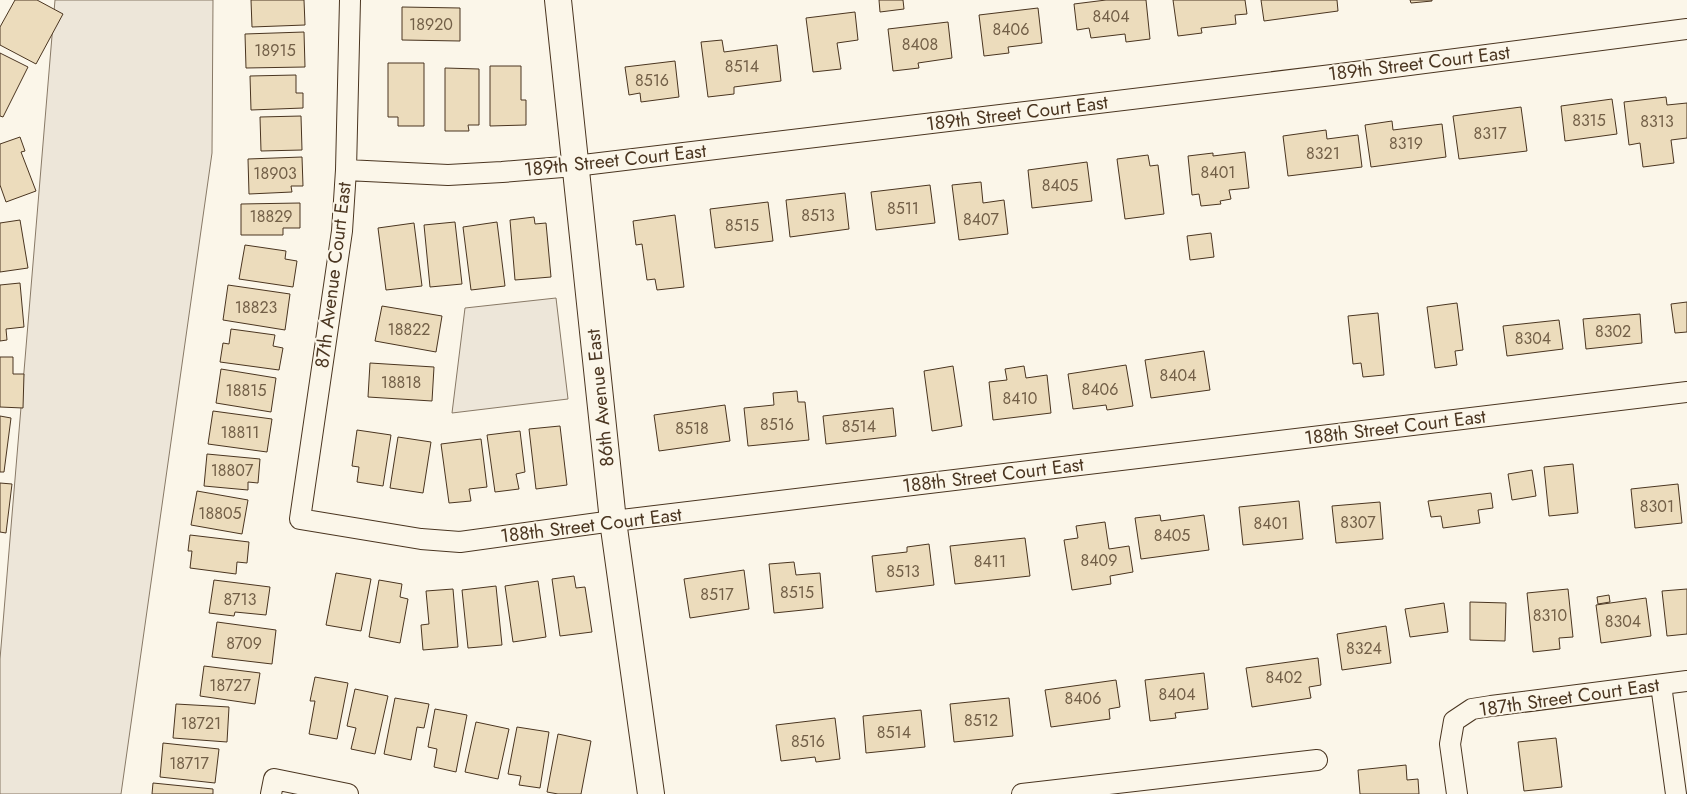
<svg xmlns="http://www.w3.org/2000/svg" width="1687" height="794" viewBox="0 0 1687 794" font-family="Jost,sans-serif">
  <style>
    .green { fill: #ede6d9; stroke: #887966 }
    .building { fill: #ecdcbc; stroke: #4a3520 }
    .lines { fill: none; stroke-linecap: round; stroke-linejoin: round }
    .minor-casing { stroke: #4a3520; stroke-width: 22 }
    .tertiary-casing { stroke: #4a3520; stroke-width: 28 }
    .minor { stroke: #fbf6e9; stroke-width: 20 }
    .tertiary { stroke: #fbf6e9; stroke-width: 26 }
    .labels { text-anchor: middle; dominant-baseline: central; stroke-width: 4; stroke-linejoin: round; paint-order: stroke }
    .number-label { font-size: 16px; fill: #725f47 }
    .street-label { font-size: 19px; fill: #4a3520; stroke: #fbf6e9 }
  </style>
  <rect width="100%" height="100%" fill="#fbf6e9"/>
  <path class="green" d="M55 0H213L212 153 121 794H0V659Z
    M556 298 568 399 452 413 465 308Z"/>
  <path class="building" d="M15 0H37L63 14 36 64 0 45V27Z
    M251 0H304L305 25 252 27Z
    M879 0H903L904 9 880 12Z
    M1106 0H1146L1150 39 1126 42 1125 34 1091 38 1089 28 1077 30 1074 4Z
    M1173 0H1245L1247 14 1235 15 1236 24 1201 28 1202 33 1178 36Z
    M1261 0H1337L1338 11 1264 21Z
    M1410 0H1432V1L1411 3Z
    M402 7 460 8V41L402 40Z
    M1038 8 1042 43 1008 47 1009 53 984 56 979 15Z
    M855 12 858 40 837 43 841 69 813 72 806 18Z
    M948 22 952 58 918 63 919 68 893 71 888 29Z
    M304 32 305 67 246 68 245 34Z
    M722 40 724 52 777 45 781 81 734 87V94L708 97 701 42Z
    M0 53 28 67 3 117 0 116Z
    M675 61 679 97 641 102 640 93 629 95 625 67Z
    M388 63H424V126H398V117H388Z
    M490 66H521V100H526V125L490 126Z
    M445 68 479 69V125H468L469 131H445Z
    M296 75V93H303V108L251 110 250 76Z
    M1666 97 1667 105 1687 103V138L1671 140 1674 163 1643 167 1640 143 1629 145 1624 102Z
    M1612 99 1617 134 1565 141 1561 106Z
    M1521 107 1527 151 1459 159 1453 116Z
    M301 116 302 150 261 151 260 117Z
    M1392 121 1393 130 1442 124 1446 157 1371 167 1365 125Z
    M1326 130 1327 139 1358 135 1362 167 1288 176 1283 136Z
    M20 137 25 151 21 152 36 191 6 202 0 185V144Z
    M1245 152 1249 188 1229 190 1231 199 1220 201 1221 204 1201 206 1199 194 1192 195 1188 156 1213 153V156Z
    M1148 155 1150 166 1158 165 1164 214 1125 219 1117 159Z
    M302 157 303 186H291L292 192 249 194 248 159Z
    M1087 162 1092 201 1032 208 1028 170Z
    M981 182 983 203 1004 200 1008 234 959 240 952 185Z
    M930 185 935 223 876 230 871 192Z
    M845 193 849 229 790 237 786 200Z
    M768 202 773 241 715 248 710 209Z
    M300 203V228H283V235H241V204Z
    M675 215 684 287 657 290 655 279 647 280 642 244 636 245 633 221Z
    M534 217 535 224 546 223 551 277 515 280 510 220Z
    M20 220 28 268 0 272V223Z
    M455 222 462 284 430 287 424 225Z
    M497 222 505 286 471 290 463 227Z
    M414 223 422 286 386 290 378 228Z
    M1211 233 1214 257 1190 260 1187 236Z
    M245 245 286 251 285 259 297 261 293 287 239 279Z
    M20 283 24 327 6 329 7 340 0 341V285Z
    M228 285 290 294 285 330 223 320Z
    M1687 302V332L1675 333 1671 304Z
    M1457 303 1463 350 1455 351 1457 365 1435 368 1427 307Z
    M382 306 442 316 436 352 375 341Z
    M1378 313 1384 375 1363 377 1361 363 1353 364 1348 316Z
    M1640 314 1642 343 1586 349 1583 319Z
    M1559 320 1563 349 1507 356 1503 326Z
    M231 329 275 335 273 346 283 348 279 370 220 362 223 343 229 344Z
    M1204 351 1210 390 1151 398 1145 360Z
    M0 357H13V374H24L23 408 0 407Z
    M370 363 434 367 432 401 368 397Z
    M1126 365 1133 406 1107 410 1106 405 1073 409 1068 374Z
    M953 366 962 426 932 431 924 371Z
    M1024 366 1026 378 1047 375 1051 413 993 420 989 382 1007 380 1005 369Z
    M221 369 276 378 271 412 216 403Z
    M797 391 798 402H805L809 440 748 446 744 408 774 405 773 393Z
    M725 405 730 441 659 451 654 415Z
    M893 408 896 436 826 444 823 416Z
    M213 411 272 419 267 452 208 444Z
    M0 416 11 418 4 472H0Z
    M560 426 567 485 536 489 529 429Z
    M357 430 391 435 383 486 357 482 359 467 352 466Z
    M520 431 525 472 516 474 519 489 495 492 487 435Z
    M398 437 431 442 423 493 390 488Z
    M481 439 487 487 469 489 471 501 449 503 441 444Z
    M207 454 260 459 258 483 248 482V490L204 486Z
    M1573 464 1578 513 1549 516 1544 467Z
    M1532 470 1536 496 1512 500 1508 474Z
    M0 483 12 484 6 533 0 532Z
    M1678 484 1682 523 1635 528 1631 489Z
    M197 491 248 500 242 534 191 525Z
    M1491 493 1493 508 1478 510 1480 523 1443 528 1441 516 1431 517 1428 501Z
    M1299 501 1303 539 1243 545 1239 507Z
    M1380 502 1383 539 1336 543 1332 506Z
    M1160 515 1161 521 1204 515 1209 550 1141 559 1135 518Z
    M1105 522 1109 549 1129 546 1133 572 1110 576 1111 584 1072 590 1064 540 1078 538 1076 526Z
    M190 535 249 542 247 563 237 562 236 574 190 568 192 551H188Z
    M1025 538 1030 576 955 584 950 546Z
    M929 544 934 585 876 592 872 556 907 552V547Z
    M794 562 796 575 820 573 823 608 774 613 769 564Z
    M744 570 749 609 690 618 684 579Z
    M336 573 371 579 361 631 326 625Z
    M574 576 576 588 585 587 592 632 560 636 552 579Z
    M214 580 270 587 266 615 235 612 234 616 209 613Z
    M379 580 402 584 400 597 408 599 400 643 369 637Z
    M538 581 546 637 513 642 505 586Z
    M496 586 502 645 468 648 462 590Z
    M453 589 458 647 423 650 421 625 429 624 426 591Z
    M1568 589 1573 637 1559 638 1560 649 1533 652 1527 593Z
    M1687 589V634L1667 636 1662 591Z
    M1609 595 1610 602 1598 604 1597 597Z
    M1646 598 1651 636 1601 643 1596 605Z
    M1470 602 1506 603 1505 641 1470 640Z
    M1444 603 1448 632 1410 637 1405 609Z
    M217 622 276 630 272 664 212 657Z
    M1386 626 1391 663 1342 670 1337 634Z
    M1318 658 1321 685 1309 687 1311 698 1252 707 1246 668Z
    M204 666 260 673 255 704 200 696Z
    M1204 673 1208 709 1175 713 1176 718 1150 721 1145 680Z
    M315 677 348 683 337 739 309 734 315 701H310Z
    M1116 680 1120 707 1109 709 1110 719 1051 727 1045 690Z
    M355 689 388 696 375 754 351 749 356 728 347 726Z
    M395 698 429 704 424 728 417 727 411 760 384 754Z
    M1009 698 1013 736 954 742 950 704Z
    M176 704 229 707 227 742 173 738Z
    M435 709 467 715 456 772 434 767 437 749 428 747Z
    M921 710 925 747 866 753 863 716Z
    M835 718 840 759 816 762 815 757 781 761 776 725Z
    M476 722 509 729 498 779 465 772Z
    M517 727 549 732 540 788 519 785 521 776 508 774Z
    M558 734 591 741 581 794H558L547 792Z
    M1556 738 1562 787 1524 791 1518 742Z
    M163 743 219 749 215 783 160 777Z
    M1406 765 1407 780 1418 779 1419 794H1360L1358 770Z
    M153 783 213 789V794H152Z"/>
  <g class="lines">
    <g class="minor-casing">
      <path id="minor" d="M350 0 346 170 342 231 300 519 421 539 460 542 613 521 1687 392
        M346 170 448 175 502 172 575 166 1332 75 1687 29
        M1661 685 1676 794
        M271 794 274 779 348 794
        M1022 794 1317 760
        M1457 794 1450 744 1454 721 1472 709 1491 706 1687 681"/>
    </g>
    <g class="tertiary-casing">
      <path id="tertiary" d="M558 0 613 521 651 794"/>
    </g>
    <use href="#minor" class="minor"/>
    <use href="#tertiary" class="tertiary"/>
  </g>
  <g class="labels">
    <g class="number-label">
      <text x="1111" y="16">8404</text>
      <text x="431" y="24">18920</text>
      <text x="1011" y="29">8406</text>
      <text x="920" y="44">8408</text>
      <text x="275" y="50">18915</text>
      <text x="742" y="66">8514</text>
      <text x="652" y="80">8516</text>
      <text x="1589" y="120">8315</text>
      <text x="1657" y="121">8313</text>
      <text x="1490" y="133">8317</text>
      <text x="1406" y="143">8319</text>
      <text x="1323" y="153">8321</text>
      <text x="1218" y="172">8401</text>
      <text x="275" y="173">18903</text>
      <text x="1060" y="185">8405</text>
      <text x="903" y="208">8511</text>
      <text x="818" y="215">8513</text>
      <text x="271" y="216">18829</text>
      <text x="981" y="219">8407</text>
      <text x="742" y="225">8515</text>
      <text x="256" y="307">18823</text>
      <text x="409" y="329">18822</text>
      <text x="1613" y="331">8302</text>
      <text x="1533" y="338">8304</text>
      <text x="1178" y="375">8404</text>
      <text x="401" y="382">18818</text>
      <text x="1100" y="389">8406</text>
      <text x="246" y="390">18815</text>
      <text x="1020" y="398">8410</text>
      <text x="777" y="424">8516</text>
      <text x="859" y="426">8514</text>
      <text x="692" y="428">8518</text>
      <text x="240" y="432">18811</text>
      <text x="232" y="470">18807</text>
      <text x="1657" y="506">8301</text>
      <text x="220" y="513">18805</text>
      <text x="1358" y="522">8307</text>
      <text x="1271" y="523">8401</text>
      <text x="1172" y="535">8405</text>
      <text x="1099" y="560">8409</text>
      <text x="990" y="561">8411</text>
      <text x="903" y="571">8513</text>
      <text x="797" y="592">8515</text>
      <text x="717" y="594">8517</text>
      <text x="240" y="599">8713</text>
      <text x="1550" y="615">8310</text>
      <text x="1623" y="621">8304</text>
      <text x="244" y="643">8709</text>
      <text x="1364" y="648">8324</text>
      <text x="1284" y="677">8402</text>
      <text x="230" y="685">18727</text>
      <text x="1177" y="694">8404</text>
      <text x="1083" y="698">8406</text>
      <text x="981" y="720">8512</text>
      <text x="201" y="723">18721</text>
      <text x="894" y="732">8514</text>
      <text x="808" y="741">8516</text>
      <text x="189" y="763">18717</text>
    </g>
    <g class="street-label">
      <text transform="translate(1419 63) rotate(-7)">189th Street Court East</text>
      <text transform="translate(1017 113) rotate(-7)">189th Street Court East</text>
      <text transform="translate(615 160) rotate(-6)">189th Street Court East</text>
      <text transform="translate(333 275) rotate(-83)">87th Avenue Court East</text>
      <text transform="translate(600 398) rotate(-96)">86th Avenue East</text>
      <text transform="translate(1395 427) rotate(-7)">188th Street Court East</text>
      <text transform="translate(993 475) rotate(-7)">188th Street Court East</text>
      <text transform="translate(591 525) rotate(-7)">188th Street Court East</text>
      <text transform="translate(1569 697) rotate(-8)">187th Street Court East</text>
    </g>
  </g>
</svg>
